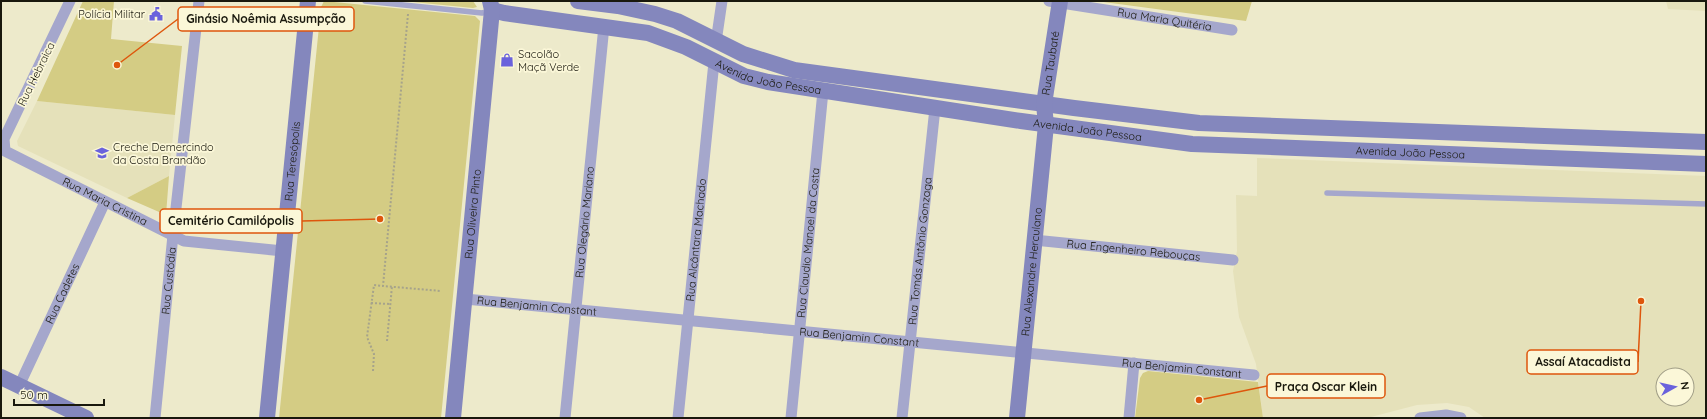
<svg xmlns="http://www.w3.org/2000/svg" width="1707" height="419" viewBox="0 0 1707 419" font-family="Quicksand,sans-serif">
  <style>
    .built { fill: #e5e1ba; fill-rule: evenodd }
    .green { fill: #d4cc84 }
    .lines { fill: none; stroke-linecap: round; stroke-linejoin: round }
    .path { stroke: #a6a38b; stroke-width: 2; stroke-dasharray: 2 2; stroke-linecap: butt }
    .lane { stroke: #a5a7cc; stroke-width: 5.5 }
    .street { stroke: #a5a7cc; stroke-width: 11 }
    .secondary { stroke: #8487bd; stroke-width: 16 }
    .labels { text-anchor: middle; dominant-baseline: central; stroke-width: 3.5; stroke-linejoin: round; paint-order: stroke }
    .poi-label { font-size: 11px; fill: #19180d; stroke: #fbf7d8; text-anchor: start }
    .street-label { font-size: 11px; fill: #19180d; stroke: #fbf7d8 }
    .leader { fill: none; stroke: #de560c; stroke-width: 1.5 }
    .callout-dot { fill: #de560c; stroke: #fbf7d8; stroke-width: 1.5 }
    .callout { fill: #fbf7d8; stroke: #de560c; stroke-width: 1.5 }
    .callout-label { font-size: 12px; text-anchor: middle; font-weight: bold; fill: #19180d }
  </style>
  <rect width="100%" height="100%" fill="#edeacb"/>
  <path class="built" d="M1666 1H1706V11L1668 9Z
    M37 101 175 115 169 176 127 198 18 146 17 141Z
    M1257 158 1706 176V418H1485L1469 407 1447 403 1417 405 1367 418H1263L1256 364 1239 317 1233 271 1237 251 1236 195 1257 196ZM1663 375H1687V399H1663Z"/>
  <path class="green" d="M83 1H114L111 39 182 46 175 115 37 101Z
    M324 1 475 16 480 21 441 418H279L321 7Z
    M403 1H473L477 7 473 8Z
    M1096 1H1252L1246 21Z
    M169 176 166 215 127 198Z
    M1148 371 1258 382 1263 418H1135L1140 378 1143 373Z"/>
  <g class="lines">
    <path class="path" d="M408 14 383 286 441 291
      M371 303 390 304
      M387 341 392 286
      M373 371 374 354 367 337 374 285 383 286"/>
    <path class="lane" d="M365 1 482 13 490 11
      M1327 193 1706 204"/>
    <g class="street">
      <path id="s1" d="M70 1 4 139 5 151 184 241 283 251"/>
      <path id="s2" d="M1049 1 1232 30"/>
      <path d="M716 42 722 1"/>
      <path id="s3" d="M1034 240 1233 260"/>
      <path id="s4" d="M465 299 1254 375"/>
      <path id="s5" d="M19 386 105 202"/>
      <path id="s6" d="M155 418 173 235 199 1"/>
      <path id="s7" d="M565 418 604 26"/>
      <path id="s8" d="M678 418 714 62"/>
      <path id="s9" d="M791 418 823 91"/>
      <path id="s10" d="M902 418 935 108"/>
      <path d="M1129 418 1134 363"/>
      <path d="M1420 418 1446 415 1461 418"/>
    </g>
    <g class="secondary">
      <path d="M578 1 618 6 655 14 677 21 743 54 794 70 1074 108 1199 123 1706 142"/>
      <path id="s11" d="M492 10 504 13 648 33 686 47 744 76 768 82 1021 121 1192 144 1706 164"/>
      <path d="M1 377 86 418"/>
      <path id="s12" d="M267 418 308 1"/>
      <path id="s13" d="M453 418 492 10 490 1"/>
      <path id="s14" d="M1017 418 1046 125 1044 104 1060 1"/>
    </g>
  </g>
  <defs>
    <g id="civic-bare" transform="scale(1.08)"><path d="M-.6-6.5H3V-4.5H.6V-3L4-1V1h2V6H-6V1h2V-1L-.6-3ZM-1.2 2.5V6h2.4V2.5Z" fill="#6a62dc" stroke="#fbf7d8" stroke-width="2.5" paint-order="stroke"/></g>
    <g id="shop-bare" transform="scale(1.08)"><path d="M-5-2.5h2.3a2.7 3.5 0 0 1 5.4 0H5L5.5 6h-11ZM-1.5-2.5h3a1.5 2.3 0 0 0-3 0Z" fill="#6a62dc" stroke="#fbf7d8" stroke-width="2.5" paint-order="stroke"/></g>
    <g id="school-bare" transform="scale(1.08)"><path d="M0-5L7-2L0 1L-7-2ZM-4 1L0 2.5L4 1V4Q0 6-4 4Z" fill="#6a62dc" stroke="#fbf7d8" stroke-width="2.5" paint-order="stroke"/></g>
  </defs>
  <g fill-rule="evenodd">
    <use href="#civic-bare" x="156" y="14"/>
    <use href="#shop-bare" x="507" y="60"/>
    <use href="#school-bare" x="102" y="153"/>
  </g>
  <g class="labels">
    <g class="poi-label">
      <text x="145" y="14" text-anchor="end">Polícia Militar</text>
      <text x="518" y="54">Sacolão<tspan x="518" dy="13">Maçã Verde</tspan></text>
      <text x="113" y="147">Creche Demercindo<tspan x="113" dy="13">da Costa Brandão</tspan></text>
    </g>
    <g class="street-label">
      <text stroke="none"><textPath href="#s2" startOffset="117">Rua Maria Quitéria</textPath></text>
      <text stroke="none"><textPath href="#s14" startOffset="357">Rua Taubaté</textPath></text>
      <text transform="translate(36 74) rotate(-64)">Rua Hebraica</text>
      <text stroke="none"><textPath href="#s11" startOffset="287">Avenida João Pessoa</textPath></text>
      <text stroke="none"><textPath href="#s11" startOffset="611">Avenida João Pessoa</textPath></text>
      <text stroke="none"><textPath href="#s11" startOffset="935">Avenida João Pessoa</textPath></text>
      <text stroke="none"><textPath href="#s12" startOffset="258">Rua Teresópolis</textPath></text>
      <text stroke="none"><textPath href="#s1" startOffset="277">Rua Maria Cristina</textPath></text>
      <text stroke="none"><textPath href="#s13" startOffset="205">Rua Oliveira Pinto</textPath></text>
      <text stroke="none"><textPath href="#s7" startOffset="197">Rua Olegário Mariano</textPath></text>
      <text stroke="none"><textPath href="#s8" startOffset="179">Rua Alcântara Machado</textPath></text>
      <text stroke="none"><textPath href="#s9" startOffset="176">Rua Claudio Manoel da Costa</textPath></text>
      <text stroke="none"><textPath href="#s3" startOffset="100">Rua Engenheiro Rebouças</textPath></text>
      <text stroke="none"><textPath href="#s10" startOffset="168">Rua Tomás Antônio Gonzaga</textPath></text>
      <text stroke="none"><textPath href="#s14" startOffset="147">Rua Alexandre Herculano</textPath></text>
      <text stroke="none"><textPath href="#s6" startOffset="138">Rua Custódia</textPath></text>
      <text stroke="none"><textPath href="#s5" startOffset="102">Rua Cadetes</textPath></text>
      <text stroke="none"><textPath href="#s4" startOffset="72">Rua Benjamin Constant</textPath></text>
      <text stroke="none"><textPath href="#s4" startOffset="396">Rua Benjamin Constant</textPath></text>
      <text stroke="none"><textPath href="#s4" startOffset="720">Rua Benjamin Constant</textPath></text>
    </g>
  </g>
  <path class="leader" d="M117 65L178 19M380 219L302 221M1641 301L1638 362M1199 400L1267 386"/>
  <g class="callout-dot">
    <circle cx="117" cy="65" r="4"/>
    <circle cx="380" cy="219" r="4"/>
    <circle cx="1641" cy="301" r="4"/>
    <circle cx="1199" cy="400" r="4"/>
  </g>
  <g class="callout">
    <rect x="178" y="7" width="176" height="24" rx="4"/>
    <rect x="160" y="209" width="142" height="24" rx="4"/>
    <rect x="1527" y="350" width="111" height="24" rx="4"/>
    <rect x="1267" y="374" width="118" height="24" rx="4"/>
  </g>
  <g class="callout-label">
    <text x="266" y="23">Ginásio Noêmia Assumpção</text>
    <text x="231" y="225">Cemitério Camilópolis</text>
    <text x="1583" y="366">Assaí Atacadista</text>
    <text x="1326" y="391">Praça Oscar Klein</text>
  </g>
  <rect width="1707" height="419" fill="none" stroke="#19180d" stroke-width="4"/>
  <g transform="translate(1675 387) rotate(82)"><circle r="19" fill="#fbf7d8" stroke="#a19e87"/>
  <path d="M0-3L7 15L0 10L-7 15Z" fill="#6a62dc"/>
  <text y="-6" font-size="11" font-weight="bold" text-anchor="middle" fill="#19180d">N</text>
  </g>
  <path d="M14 399v6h90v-6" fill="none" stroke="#19180d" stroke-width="2"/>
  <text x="20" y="399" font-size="12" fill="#19180d" stroke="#fbf7d8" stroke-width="3" paint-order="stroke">50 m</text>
</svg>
